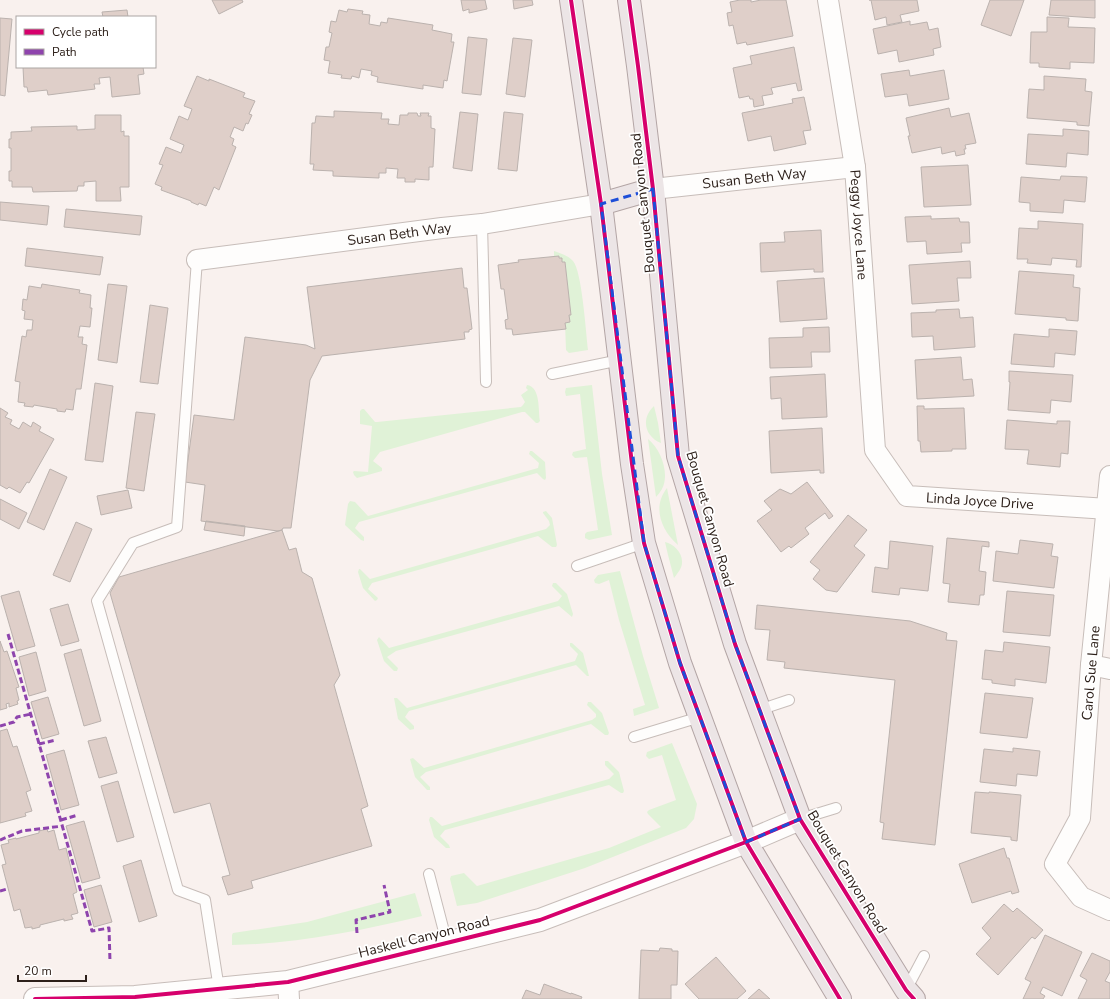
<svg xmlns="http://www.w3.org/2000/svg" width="1110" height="999" viewBox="0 0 1110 999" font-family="'Nunito Sans',sans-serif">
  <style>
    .green { fill: #e0f2d7 }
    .building { fill: #dfcfc9; stroke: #bbb2ae }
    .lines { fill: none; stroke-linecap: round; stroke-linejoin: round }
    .lane-casing { stroke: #c7bdb9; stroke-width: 12 }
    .street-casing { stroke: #c7bdb9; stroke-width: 22 }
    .secondary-casing { stroke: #c7bdb9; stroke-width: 24 }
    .primary-casing { stroke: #b3a5a5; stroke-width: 24 }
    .lane { stroke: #fefdfc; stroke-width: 10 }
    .street { stroke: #fefdfc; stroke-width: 20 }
    .secondary { stroke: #fefdfc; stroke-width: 22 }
    .primary { stroke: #ece5e6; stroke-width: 22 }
    .quiet { stroke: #8e44ad; stroke-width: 3; stroke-dasharray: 6 3; stroke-linecap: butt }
    .cycleway-casing { stroke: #fff; stroke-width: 6 }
    .cycleway { stroke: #d6006c; stroke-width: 4 }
    .marked { fill: none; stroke: #1d4ed8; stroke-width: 3; stroke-dasharray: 8 5; stroke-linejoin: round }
    .labels { text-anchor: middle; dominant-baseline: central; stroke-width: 3.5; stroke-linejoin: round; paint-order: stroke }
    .street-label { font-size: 14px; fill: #2d201a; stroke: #fff }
  </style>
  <rect width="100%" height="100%" fill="#f9f1ee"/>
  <path class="green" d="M554 251C560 253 569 256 573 261 582 271 586 334 588 350L569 353 566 350 565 323 569 315H571L565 262H562V258H559V256H554Z
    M527 385C541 387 538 411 540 421L538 423H536L525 412H522L380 452 373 461 382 468V471L357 478 354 475 353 472 354 471 368 472 372 426 360 424V411L362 409H364L375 422H377L521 407 523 405 525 402 521 395 528 390 526 388Z
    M592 385 602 474 612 535 589 540 585 538V534L587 532 598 530 587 457 575 458 572 455 573 452 586 449 580 394 566 396 565 392 566 388Z
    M654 406 658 423 661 443C644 436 641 418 654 406Z
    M648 439C661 449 670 474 662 489 660 492 658 495 656 497Z
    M530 451H532L545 462 546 478 545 480 543 479 537 473 359 522 355 528 364 537V541L361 540 345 525 348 504 350 501 355 502 368 516 538 468 539 463 529 454Z
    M667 488 678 545C661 530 652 507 667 488Z
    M546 511 552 518 557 545 556 547H552L538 536 372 583 368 589 378 598 377 600 375 601 363 588 358 572 359 569H360L370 579 546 529 550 525 549 521 543 513V512Z
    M665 542C674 544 683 553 682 563 682 568 677 574 674 578L668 555Z
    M620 571 643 656 659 708 634 716 633 709 645 705 619 620 609 580 599 584 595 583 594 580 598 575Z
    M553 583H556L567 594 573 614 572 617 559 606 396 651 387 657 398 668 397 671H394L384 661 377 640 379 637 389 648 558 601 562 596 552 586Z
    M570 643H572L583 653 589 676H587L576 665 409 711 405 717 414 726V729L410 730 398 719 394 698H397L407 708 575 661 578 654 570 646Z
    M588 702H591L602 713 609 733 608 735H605L591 724 426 772 420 777 430 787V790H427L415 777 410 759 413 758 424 768 592 720 596 717V714L587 705Z
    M672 743 697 804 694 819 686 828 585 868 477 903 457 906 450 879 451 876 464 873 477 886 609 848 661 827 648 814 647 812 649 810 676 800 662 755 649 759 646 756 647 752Z
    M605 761H608L619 772 624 791 623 793H621L609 785 445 830 440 836 449 845 450 848H446L434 837 429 820 430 817H432L442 826 609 779 614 774 605 765Z
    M415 893 422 916C359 931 296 944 232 945V935L233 933 307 922Z"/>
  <path class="building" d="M212 0H242L243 2 219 14Z
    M461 0H485L487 9 469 13V9L463 11Z
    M513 0H532L533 5 514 9Z
    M740 0H751V2L761 0H786L793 36 747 45 746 42 737 44 733 25 729 26 727 13 732 12 730 2Z
    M869 0H917L919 11 900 15 902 22 887 25 886 17 875 20 871 0Z
    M990 0H1024L1011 36 981 25Z
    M1051 0H1095V18L1049 15Z
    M348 9 363 11 362 14 370 15 369 24 380 26 381 22 387 23 388 18 433 25 432 30 452 34 451 42H454L447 81 444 80 443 88 423 85V89L377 82 378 77 371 75 372 71 361 69 359 78 352 76 351 79 341 78 342 75 328 73 330 61 324 60 326 47H329L332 33 329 32 331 21 336 22 339 10 347 12Z
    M127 10 128 17H103L102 12Z
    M1047 17 1069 18 1068 27 1095 28 1094 63 1070 62V69L1039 67V63H1030L1031 32H1047Z
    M0 18 12 19 5 96 0 95Z
    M910 21V25L927 22 929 30 938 28 941 47 933 49 934 55 899 62 897 50 878 54 873 29Z
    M468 37 487 39 481 95 462 93Z
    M513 38 532 40 525 97 506 94Z
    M794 47 802 90 798 91 796 83 771 88 773 94 762 96 764 105 754 107 753 99H750L749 96 739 98 733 68 752 64 750 56Z
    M23 67H143L144 74 138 75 140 94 112 97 110 77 99 78 100 84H94L95 89 48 95 47 90 28 92 27 87H24Z
    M909 70 910 76 944 70 949 99 909 106 907 94 885 97 881 74Z
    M197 76 209 81V79L245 93 243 97 255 101 249 114 252 115 248 124 246 123 243 131 234 127 230 137 234 139 232 145 236 147 219 190 214 187 206 206 199 203 198 205 191 202V201L161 190 162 187 155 184 163 165 159 164 166 147 181 153 184 145 170 139 179 116 188 120 192 109 184 106Z
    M1044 76 1086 79 1085 91 1092 92 1089 126 1077 125V122L1027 118 1029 89 1044 90Z
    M804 97 811 130 803 131 806 144 774 151 771 136 748 141 742 113 793 103 792 99Z
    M949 108 951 117 969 113 976 143 965 145 966 149H964L965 154 956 156 955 151 942 154 941 147 912 153 908 136H910L906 118Z
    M334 111 382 113 381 119H389L388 124 399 125 400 115H408V113H417L418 116H421L420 113H429L428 116H431V128L435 129 433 167H429V180L415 179V182H405V178H397L398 169 386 168V173H379V178L333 176V171L313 170 314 164H310L312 123H315L316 116 334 117Z
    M460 112 478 114 472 171 453 168Z
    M504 112 523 114 517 171 498 169Z
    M95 115H121V132L124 131V136H129V187H120L121 201H96V181L84 182V186H78L77 191 33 192 32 187H12V181H9V171H11V148H9V139H11V132L32 131 31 127 77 126V130L95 129Z
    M1063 129 1089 131 1088 155 1067 153 1066 167 1026 164 1028 134 1063 136Z
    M968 165 971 205 924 207 921 167Z
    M1061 176 1087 177 1085 202 1064 200 1063 213 1030 211V203L1019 202 1021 177 1060 180Z
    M0 202 49 206 47 225 0 220Z
    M66 209 142 216 140 235 64 227Z
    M931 216V219L959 218 960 222H969L970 243H961L962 252 927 254 926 241 907 242 905 217Z
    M1038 221 1083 224 1081 267H1076L1077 260 1052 258 1051 265 1027 263 1028 259H1017L1019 228 1038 229Z
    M821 230 823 272H814V269L761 272 760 243 785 242 784 232Z
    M27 248 103 257 100 275 25 266Z
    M559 256V258H562V262H565L571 315H569L570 322 565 323 566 329 513 335 512 329H506L505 320 508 319 504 289H501L498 265 519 262 518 260Z
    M970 261 971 278H957L959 301 912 304 909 265Z
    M462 268 464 288H467L472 329 469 330V332H464L465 339 322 356 310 380 291 528H283L282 530 278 531 201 521 205 485 185 482 194 415 234 420 245 337 306 345 315 349 307 287Z
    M1019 271 1074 275 1073 287 1080 288 1078 321 1066 320V318L1015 314Z
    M824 278 827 319 780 322 777 281Z
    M42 284 80 290 79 293 91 295 90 308H92L90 327 80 326 78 337H83L82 344 87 345 81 389H76L73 410 66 409 65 412 57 411V409L34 405 33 407 24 406 25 403 18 402 20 382 15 381 22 336 26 337 27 330H32L33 320 24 319 25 311 22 310 23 299 27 300 29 286 41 288Z
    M108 284 127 286 117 363 98 360Z
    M150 305 168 308 158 384 140 382Z
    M959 309 960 318 973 317 975 347 934 350 933 336 912 337 911 313 936 312V310Z
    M829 327 830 352H811L812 367 770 368 769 338 803 337V328Z
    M1049 329 1077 331 1075 355 1055 353 1054 367 1011 364 1014 334 1049 337Z
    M961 357 963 380 972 379 974 396 917 399 915 360Z
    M1009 371 1073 375 1071 402 1051 400 1050 413 1008 410 1010 382H1009Z
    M825 374 827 417 782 419 781 398 771 399 770 377Z
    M95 383 113 386 103 462 85 460Z
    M917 406H924V409L964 408 966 449H952V451L921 452 920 441H918Z
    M0 408 8 413 5 417 12 420 10 424 19 429 23 422 31 427 33 422 41 427 39 431 54 439 29 483 27 482 20 493 9 487 7 489 0 485Z
    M136 412 155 414 144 491 126 488Z
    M1007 420 1057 424V421H1070L1068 454 1061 453 1060 467 1027 464 1029 450 1005 449Z
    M822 428 824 473H820V470L771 473 769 431Z
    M50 469 67 477 44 530 27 522Z
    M807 482 833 516 829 519 825 513 805 528 809 534 791 548 789 546 781 552 757 521 772 510 764 501 780 489 791 494Z
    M128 490 132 508 101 515 97 496Z
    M0 499 27 513 19 529 0 519Z
    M848 515 867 530 854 546 865 555 837 592 826 590 813 579 820 570 810 562Z
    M206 521 245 526 244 536 204 530Z
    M76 522 92 529 70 582 53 575Z
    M282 530 289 550 296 548 302 572 312 578 340 675 334 685 368 806 361 809 372 846 251 881 253 888 228 895 222 877 230 875 210 803 174 813 110 593 119 577Z
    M947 538 989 542V547L982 546 979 571 986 572 984 595H980L979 605 948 602 950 584 943 583Z
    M1020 540 1053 544 1051 556 1058 557 1054 588 993 581 996 551 1018 554Z
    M890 541 933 546 928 591 900 588 899 595 872 592 875 567 888 569Z
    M19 591 35 646 17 651 1 596Z
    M1007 591 1054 595 1050 636 1003 632Z
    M68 604 79 641 61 646 50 609Z
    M757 605 910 621 947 633 946 640 957 641 935 845 882 839 884 823 880 822 895 680 784 668 785 662 767 660 770 630 755 629Z
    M0 641 4 652 7 651 19 687 16 688 19 700 17 701 18 704 9 707V703L6 704 7 708 0 710Z
    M1004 642 1050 647 1046 683 1015 679V686L992 683V680L982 679 985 650 1003 652Z
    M81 649 101 721 84 726 64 654Z
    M36 652 46 691 29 696 19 657Z
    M985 693 1033 698 1027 738 980 733Z
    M48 697 59 734 42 739 31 702Z
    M7 729 13 747 17 746 31 790 26 792 32 811 25 813 26 816 0 823V731Z
    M106 737 117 773 99 778 88 741Z
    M1013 748 1040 751 1037 776 1017 774 1016 786 980 782 984 749 1013 752Z
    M64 750 79 805 61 810 46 755Z
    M118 781 134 837 117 842 101 786Z
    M975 792 989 793V792L1021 795 1017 841 1011 840V837L971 833Z
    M84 821 100 878 82 883 66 826Z
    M47 829 48 832 54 830 59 850 66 848 77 892 73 894 78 913 71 915 73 919 64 921V919L40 925V927L32 929V927L25 928 20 909 14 911 2 865 6 864 1 845 9 843 8 840 16 838V839L39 833V831Z
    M1004 848 1007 858H1009L1019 892 1012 894 1011 891 972 903 959 864Z
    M141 860 157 916 139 922 123 866Z
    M101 885 112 922 94 927 84 890Z
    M1004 904 1013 912 1017 908 1043 930 1035 939 1032 937 998 975 976 954 991 938 982 928Z
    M1045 935 1082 952 1062 996 1043 987 1040 993 1045 996 1043 999H1023L1031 982 1025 979Z
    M660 948 672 949V951H678L677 985H671V999H639L641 950 659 951Z
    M1092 953 1110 961V972L1105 981 1110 983V999H1078L1087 980 1080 976Z
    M716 957 746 991 737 999H699L685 984Z
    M544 984 571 994V993L582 997 581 999H522L526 990 540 995Z
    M759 989 770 999H748Z"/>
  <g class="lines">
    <g class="lane-casing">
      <path id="lane" d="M482 224 486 382
        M197 260 177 527 133 543 97 601 178 890 205 900 219 989
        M552 374 620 360
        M577 566 644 543
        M759 710 789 700
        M634 737 700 717
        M800 819 836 808
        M429 874 447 943
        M906 990 924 956"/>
    </g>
    <g class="street-casing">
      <g id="street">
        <path id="s1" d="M828 0 855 167 875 450 907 496 1108 509"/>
        <path id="s2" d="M653 189 855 167"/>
        <path id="s3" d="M197 260 442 228 482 224 601 204"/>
        <path d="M1110 476 1091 665 1080 818 1055 864 1081 897 1110 910"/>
        <path d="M1091 665 1110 669"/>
        <path d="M288 982 289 999"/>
      </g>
    </g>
    <g class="secondary-casing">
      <path id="secondary" d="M35 999 135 997 288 982 540 920 746 842 800 819"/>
    </g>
    <g class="primary-casing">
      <path id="primary" d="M571 0 601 204 632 464 644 543 680 663 746 842 840 999
        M629 0 638 66 653 189 678 456 735 644 800 819 906 990 914 999
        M601 204 653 189"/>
    </g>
    <use href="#lane" class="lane"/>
    <use href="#street" class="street"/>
    <use href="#secondary" class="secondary"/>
    <use href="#primary" class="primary"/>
    <path class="quiet" d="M8 634 92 931 109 928 110 962
      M0 726 14 722 17 717 31 714
      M39 744 56 740
      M61 820 78 815
      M0 840 22 831 63 826
      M0 891 7 889
      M357 933 356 920 390 912 384 885"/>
    <g class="cycleway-casing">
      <path id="cycleway" d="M571 0 601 204 632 464 644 543 680 663 746 842 840 999
        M629 0 638 66 653 189 678 456 735 644 800 819 906 990 914 999
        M35 999 135 997 288 982 540 920 746 842 800 819"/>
    </g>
    <use href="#cycleway" class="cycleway"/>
  </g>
  <path class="marked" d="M653 189 678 456 735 644 800 819 746 842 680 663 644 543 601 204Z"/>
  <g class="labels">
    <g class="street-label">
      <text stroke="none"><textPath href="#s2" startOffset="102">Susan Beth Way</textPath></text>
      <text transform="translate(643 203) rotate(-96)">Bouquet Canyon Road</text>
      <text stroke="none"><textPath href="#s1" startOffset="227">Peggy Joyce Lane</textPath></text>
      <text stroke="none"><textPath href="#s3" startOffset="204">Susan Beth Way</textPath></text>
      <text stroke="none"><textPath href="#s1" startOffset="582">Linda Joyce Drive</textPath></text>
      <text transform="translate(710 519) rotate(74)">Bouquet Canyon Road</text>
      <text transform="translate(1091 673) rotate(-85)">Carol Sue Lane</text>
      <text transform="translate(847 872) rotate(59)">Bouquet Canyon Road</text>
      <text transform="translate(424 937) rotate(-14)">Haskell Canyon Road</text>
    </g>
  </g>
  <rect x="16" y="16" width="140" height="52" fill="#ffffff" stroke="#aba6a3"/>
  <rect x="24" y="29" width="20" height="6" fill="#d6006c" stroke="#aba6a3"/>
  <text x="52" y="36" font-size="12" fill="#2d201a">Cycle path</text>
  <rect x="24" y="49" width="20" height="6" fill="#8e44ad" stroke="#aba6a3"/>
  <text x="52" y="56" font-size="12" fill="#2d201a">Path</text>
  <path d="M18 975v6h68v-6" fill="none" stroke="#2d201a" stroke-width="2"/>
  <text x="24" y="975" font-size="12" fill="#2d201a" stroke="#ffffff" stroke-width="3" paint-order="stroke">20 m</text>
</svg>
